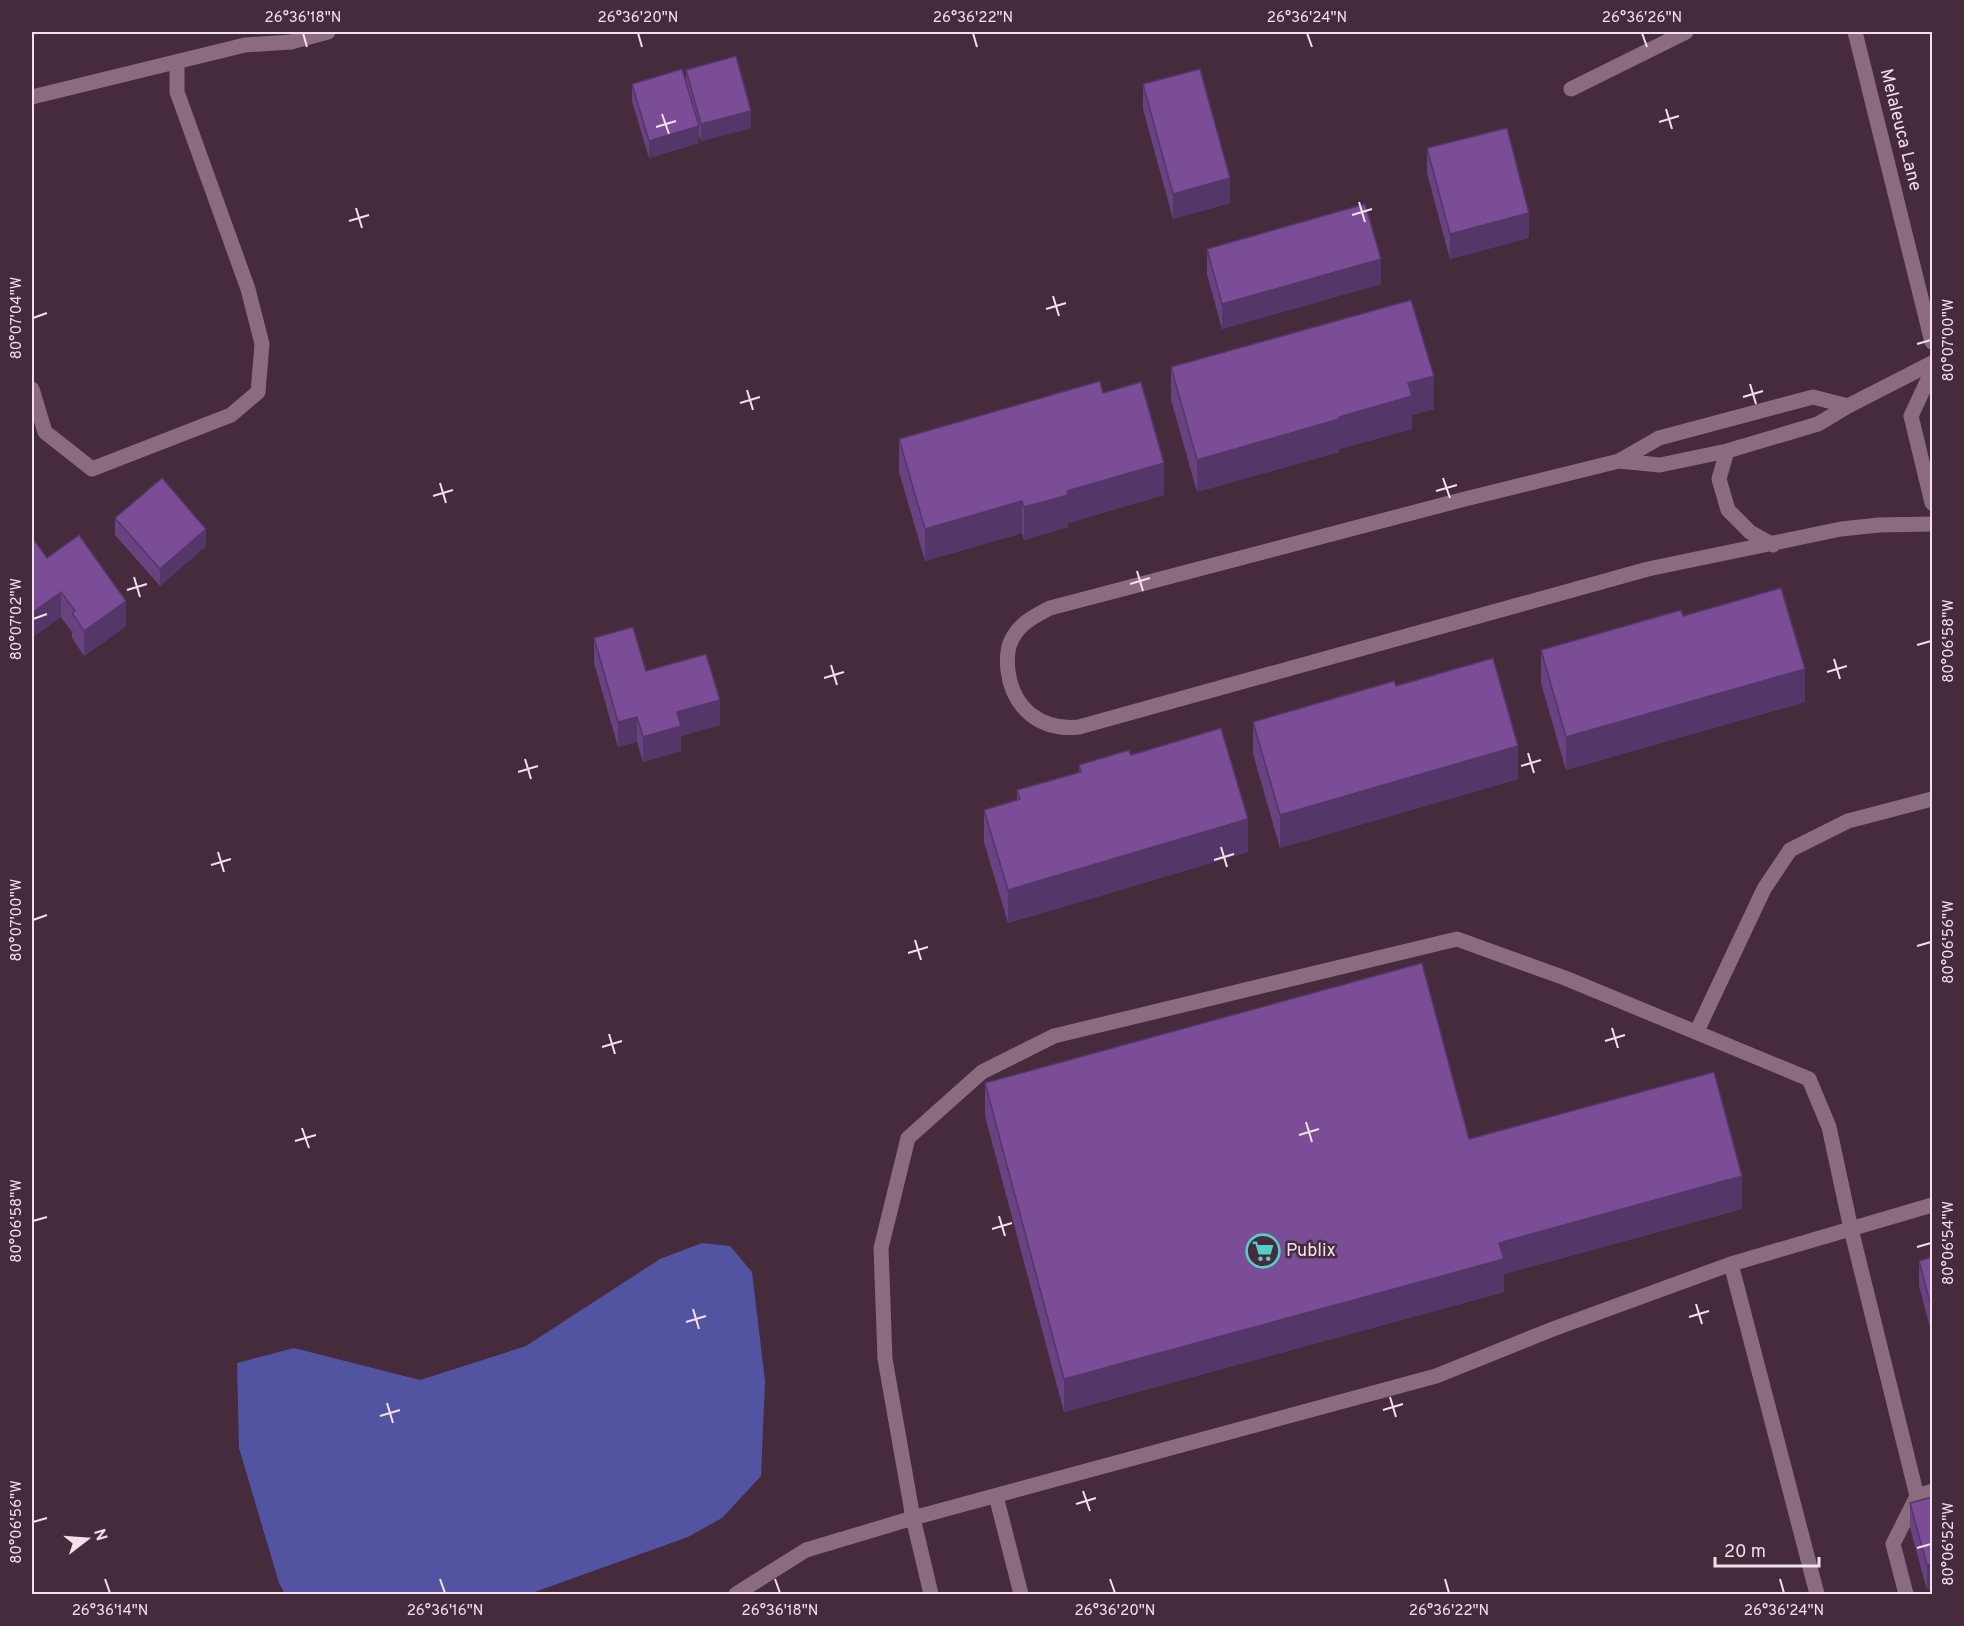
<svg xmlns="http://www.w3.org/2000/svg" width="1964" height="1626" viewBox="0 0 1964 1626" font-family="Overpass,sans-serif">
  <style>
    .water { fill: #5254a1 }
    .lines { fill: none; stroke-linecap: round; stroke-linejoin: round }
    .service { stroke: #8b6c7f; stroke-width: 15 }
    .minor { stroke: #8b6c7f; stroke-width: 15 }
    .tertiary { stroke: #8b6c7f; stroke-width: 15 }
    .wall { fill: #694281 }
    .shaded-wall { fill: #553669 }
    .building { fill: #7a4d96; stroke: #553669; stroke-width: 1.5 }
    .ticks { fill: none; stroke: #f2e1eb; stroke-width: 2 }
    .labels { text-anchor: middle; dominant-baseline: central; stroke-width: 5; stroke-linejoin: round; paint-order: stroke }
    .street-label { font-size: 18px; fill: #f2e1eb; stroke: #452b3c }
    .poi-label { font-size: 18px; fill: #f2e1eb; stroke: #452b3c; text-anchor: start }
    .neatline { fill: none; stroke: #f2e1eb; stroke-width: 2 }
    .ticks-label { font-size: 15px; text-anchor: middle; fill: #f2e1eb }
  </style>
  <rect width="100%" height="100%" fill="#452b3c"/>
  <path class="water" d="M702 1243 730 1246 752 1272 765 1381 761 1476 722 1518 688 1537 529 1594H285L279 1583 239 1448 237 1363 294 1348 420 1380 526 1346 660 1259Z"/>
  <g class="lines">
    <path class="service" d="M1571 89 1686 32
      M32 97 245 45 291 42
      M1932 363 1848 406 1818 424 1727 451 1660 465 1619 461 1461 500 1050 608C1035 616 1020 623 1012 639 1007 648 1007 662 1008 671 1013 709 1041 731 1079 727L1648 569 1841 529 1879 525 1932 524
      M32 389 45 432 92 469 231 415 258 392 262 344 248 289 177 92V62
      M1727 451 1719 479 1728 510 1750 532 1773 545
      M1619 461 1659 438 1813 397 1848 406
      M1697 1031 1764 889 1790 850 1848 821 1932 799
      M1731 1264 1817 1594
      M996 1496 1021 1594
      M736 1594 806 1550 913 1518 1436 1376 1553 1329 1731 1264 1932 1205
      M931 1594 913 1518 885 1359 881 1248 908 1138 982 1072 1054 1036 1457 939 1565 978 1809 1079 1829 1127 1851 1229 1917 1496 1932 1491
      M1906 1594 1893 1544 1917 1496"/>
    <path class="minor" d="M291 42 328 32"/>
    <path class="tertiary" d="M1855 32 1932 342
      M1932 371 1911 416 1932 503"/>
  </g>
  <path class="wall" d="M686 70 751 128 701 141 699 135V143L649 158 632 101V84L686 80Z
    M1143 84 1230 203 1173 219 1143 109Z
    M1427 148 1529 238 1450 259 1427 173Z
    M1207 249 1381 284 1222 329 1207 274Z
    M1171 367 1434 409 1412 415V429L1339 449V452L1197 492 1171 400Z
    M1103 393 1164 495 1068 523V527L1024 540 1022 533 925 561 899 472V439Z
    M115 518 206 546 160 586 115 535Z
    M47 558 126 626 84 656 72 638V632L61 617Z
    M1683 616 1805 702 1566 770 1541 683V650Z
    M594 638 646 671 720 725 681 736V751L643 762 637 742 618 747 594 663Z
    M1396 686 1518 779 1280 848 1253 754V722Z
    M1131 755 1248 852 1008 923 984 842V810L1017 800V790L1079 772V765Z
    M985 1083 1469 1139 1742 1209 1504 1274V1292L1064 1412 985 1116Z
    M1932 1257V1335L1919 1286V1261Z
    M1932 1497V1589L1927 1590 1910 1528V1503Z"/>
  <path class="shaded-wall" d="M751 111V128L701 141V124Z
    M699 126V143L649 158V141Z
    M1230 178V203L1173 219V194Z
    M1529 213V238L1450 259V234Z
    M1381 259V284L1222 329V304Z
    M1434 376V409L1412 415V429L1339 449V452L1197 492V460L1339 417 1408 383Z
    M1164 463V495L1068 523V527L1024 540V507L1067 491Z
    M1022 501V533L925 561V529Z
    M206 529V546L160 586V569Z
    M61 592V617L32 638V613Z
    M126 601V626L84 656V631Z
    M1805 669V702L1566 770V737Z
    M720 700V725L681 736V751L643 762V737L677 712Z
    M637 717V742L618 747V722Z
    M1518 746V779L1280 848V815Z
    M1248 819V852L1008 923V890Z
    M1742 1176V1209L1504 1274V1292L1064 1412V1379L1499 1243Z
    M1932 1564V1589L1927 1590V1565Z"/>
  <path class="building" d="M736 56 751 111 701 124 686 70Z
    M682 69 699 126 649 141 632 84Z
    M1200 69 1230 178 1173 194 1143 84Z
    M1507 128 1529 213 1450 234 1427 148Z
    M1365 204 1381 259 1222 304 1207 249Z
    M1411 300 1434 376 1408 383 1412 396 1339 417V419L1197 460 1171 367Z
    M1100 381 1103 393 1141 382 1164 463 1067 491 1068 495 1024 507 1022 501 925 529 899 439Z
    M162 478 206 529 160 569 115 518Z
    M79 535 126 601 84 631 72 613 75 611 61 592 32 613V537L47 558Z
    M1781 588 1805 669 1566 737 1541 650 1681 610 1683 616Z
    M633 627 646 671 706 654 720 700 677 712 681 726 643 737 637 717 618 722 594 638Z
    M1493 658 1518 746 1280 815 1253 722 1394 681 1396 686Z
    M1221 728 1248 819 1008 890 984 810 1020 799 1017 790 1081 772 1079 765 1129 750 1131 755Z
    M1422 963 1469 1139 1714 1072 1742 1176 1499 1243 1504 1259 1064 1379 985 1083Z
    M1932 1257V1310L1919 1261Z
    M1932 1497V1564L1927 1565 1910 1503Z"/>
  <path class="ticks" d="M303 33 307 47M638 33 642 47M973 33 977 47M1307 33 1312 47M1642 33 1647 47M1666 109 1672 129M662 114 669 134M1659 122 1679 116M656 127 676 121M1359 202 1365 222M356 208 362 228M1352 215 1372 209M349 221 369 215M1053 296 1059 316M1046 309 1066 303M33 318 47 313M1917 344 1931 340M1750 384 1756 404M747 390 753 410M1743 397 1763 391M740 403 760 397M1443 478 1450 498M440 483 446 503M1436 491 1457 485M433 496 453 490M1137 571 1143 591M134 577 140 597M1130 584 1150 578M127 590 147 584M33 619 47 614M1917 645 1931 641M1834 659 1840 679M831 665 837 685M1827 672 1847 666M824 678 844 672M1528 753 1534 773M525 759 531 779M1521 766 1541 760M518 772 538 766M1221 847 1227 867M218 852 224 872M1214 860 1234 854M211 865 231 859M33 920 47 915M915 940 921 960M1917 946 1931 942M908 953 928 947M1612 1028 1618 1048M609 1034 615 1054M1605 1041 1625 1035M602 1047 622 1041M1306 1122 1312 1142M302 1128 309 1148M1299 1135 1319 1129M295 1141 316 1135M999 1216 1005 1236M33 1221 47 1217M992 1229 1012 1223M1917 1247 1931 1243M1696 1304 1702 1324M693 1309 699 1329M1689 1317 1709 1311M686 1322 706 1316M1390 1397 1396 1417M387 1403 393 1423M1383 1410 1403 1404M380 1416 400 1410M1083 1491 1090 1511M1076 1504 1096 1498M33 1522 47 1518M1917 1548 1931 1544M105 1579 110 1593M440 1579 445 1593M775 1579 780 1593M1110 1579 1115 1593M1445 1579 1449 1593M1780 1579 1784 1593"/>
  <defs>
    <g id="supermarket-ring" transform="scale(1.725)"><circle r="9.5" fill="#452b3c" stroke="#56cec4" stroke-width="1.5"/><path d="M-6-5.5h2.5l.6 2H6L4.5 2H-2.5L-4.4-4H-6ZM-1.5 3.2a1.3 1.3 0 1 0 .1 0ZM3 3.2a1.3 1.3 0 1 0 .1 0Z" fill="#56cec4"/></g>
  </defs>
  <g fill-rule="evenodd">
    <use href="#supermarket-ring" x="1263" y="1251"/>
  </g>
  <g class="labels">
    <g class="street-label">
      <text transform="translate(1900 130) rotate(76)">Melaleuca Lane</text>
    </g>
    <g class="poi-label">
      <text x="1286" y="1251">Publix</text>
    </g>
  </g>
  <rect width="1964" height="1626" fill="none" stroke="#452b3c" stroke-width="66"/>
  <g transform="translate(87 1539) rotate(73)" stroke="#452b3c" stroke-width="4.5" paint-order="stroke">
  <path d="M0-4.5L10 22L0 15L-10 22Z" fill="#f2e1eb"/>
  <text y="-9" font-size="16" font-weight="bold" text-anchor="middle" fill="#f2e1eb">N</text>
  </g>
  <path d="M1715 1557v9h104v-9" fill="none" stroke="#f2e1eb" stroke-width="3"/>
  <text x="1724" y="1557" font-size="18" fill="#f2e1eb" stroke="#452b3c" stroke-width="4.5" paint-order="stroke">20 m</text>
  <rect x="33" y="33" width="1898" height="1560" class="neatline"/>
  <g class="ticks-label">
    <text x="303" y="22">26°36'18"N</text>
    <text x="638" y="22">26°36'20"N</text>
    <text x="973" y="22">26°36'22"N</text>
    <text x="1307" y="22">26°36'24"N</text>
    <text x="1642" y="22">26°36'26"N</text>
    <text transform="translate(16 318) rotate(-90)" y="5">80°07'04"W</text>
    <text transform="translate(1948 340) rotate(-90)" y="5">80°07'00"W</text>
    <text transform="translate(16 619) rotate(-90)" y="5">80°07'02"W</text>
    <text transform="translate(1948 641) rotate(-90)" y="5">80°06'58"W</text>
    <text transform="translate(16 920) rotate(-90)" y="5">80°07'00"W</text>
    <text transform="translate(1948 942) rotate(-90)" y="5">80°06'56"W</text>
    <text transform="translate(16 1221) rotate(-90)" y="5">80°06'58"W</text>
    <text transform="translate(1948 1243) rotate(-90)" y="5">80°06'54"W</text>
    <text transform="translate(16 1522) rotate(-90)" y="5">80°06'56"W</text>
    <text transform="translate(1948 1544) rotate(-90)" y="5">80°06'52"W</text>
    <text x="110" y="1615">26°36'14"N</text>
    <text x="445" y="1615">26°36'16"N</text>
    <text x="780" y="1615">26°36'18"N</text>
    <text x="1115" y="1615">26°36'20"N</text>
    <text x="1449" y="1615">26°36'22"N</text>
    <text x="1784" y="1615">26°36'24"N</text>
  </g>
</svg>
